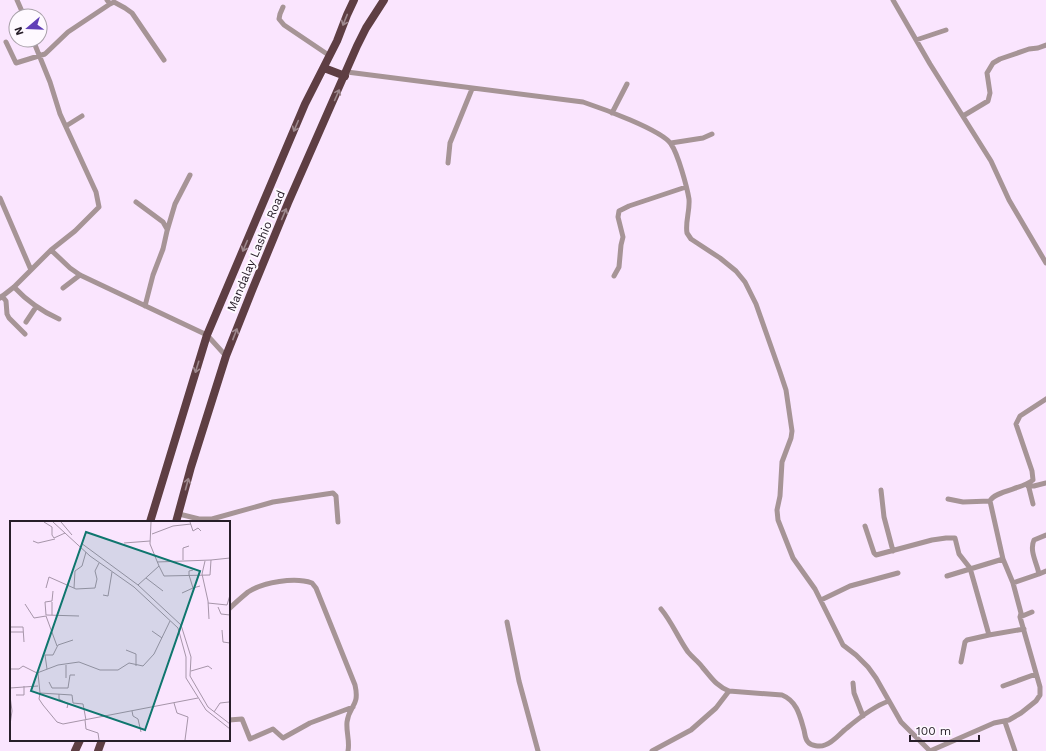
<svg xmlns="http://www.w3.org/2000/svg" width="1046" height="751" viewBox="0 0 1046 751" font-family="'Work Sans',sans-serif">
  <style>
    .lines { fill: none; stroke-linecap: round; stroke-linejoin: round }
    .minor { stroke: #a69496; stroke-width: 5 }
    .trunk { stroke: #5e3e43; stroke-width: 8 }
    .oneway { stroke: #9e898e }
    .labels { text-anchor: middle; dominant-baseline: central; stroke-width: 4; stroke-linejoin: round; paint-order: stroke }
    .street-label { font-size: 12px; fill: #271e29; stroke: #fef9ff }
    .inset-road { fill: none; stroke: #a695a9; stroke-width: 1 }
    .view { fill: #0f766e; fill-opacity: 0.15; stroke: #0f766e; stroke-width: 2 }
    .inset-edge { fill: none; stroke: #271e29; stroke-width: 2 }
  </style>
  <rect width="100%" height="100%" fill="#fae5fe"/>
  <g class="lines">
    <path class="minor" d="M17 0 24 16
      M893 0 930 64 991 161 1009 200 1046 263
      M110 4 114 2 125 8 132 13 164 60
      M283 7 280 14 279 19 284 25 330 56
      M33 40 50 82 60 114 96 192 99 207 75 231 51 250 70 268 80 275 207 335 226 356
      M916 40 946 30
      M6 42 16 63 45 54 68 32 110 4 107 0
      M347 72 583 102C601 108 662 130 671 144 678 154 687 187 689 199 690 211 685 222 687 233L691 239 720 258 736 271 745 282 756 304 780 372 786 390 792 431 791 438 782 462 780 496 777 510 778 520 793 558 815 589 843 645 856 655 868 667 876 678 901 722 930 751
      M612 113 627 84
      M963 116 988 101 990 93 987 73 993 63 1000 59 1029 49 1038 48 1046 45
      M66 126 82 116
      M671 143 703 138 712 134
      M448 163 450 143 472 89
      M0 198 31 270
      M136 202 163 222 167 229
      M614 276 619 267 621 245 623 237 618 217 619 211 629 206 686 187
      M14 287C27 301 41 311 59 319
      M63 288 80 275
      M2 296 6 301 7 314 9 318 25 334
      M0 298 14 287 51 250
      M145 306 153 275 163 249 167 231 175 204 190 175
      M26 322 36 307
      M1028 484 1033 504
      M1028 486H1034L1046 483
      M881 490 884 517 893 551
      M948 499 963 502 990 501
      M179 514 199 519H212L273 502 333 493 336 496 338 522
      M865 526 874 553 876 555 932 540 946 538H955L959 554 970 568 989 635 967 640 965 642 961 662
      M1039 574 1046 571
      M947 576 1003 559
      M1013 583 1039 574C1037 563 1029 551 1034 540L1046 535
      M821 600 850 586 898 573
      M229 609C235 603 242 597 248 592 263 582 295 577 312 583L316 588 355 685C360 707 349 705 347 722 346 732 350 741 348 751
      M661 609C672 622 678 638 688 652 693 658 699 662 703 668 711 677 716 686 729 691L782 695C797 701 800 716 804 730 805 734 805 739 808 742 811 746 820 747 825 745 834 742 840 733 847 728 859 718 874 706 889 701
      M1020 617 1032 612
      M507 622 519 681 538 751
      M989 635 1024 629
      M853 683 854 693 863 716
      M1003 686 1036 674
      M229 720 242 719 250 739 273 729 283 738 310 723 353 707
      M1005 722 1015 751
      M652 751 691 730 716 708 729 691
      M930 751 994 723 1009 720 1021 713 1036 701 1040 695V687L1020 617 1021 613 1013 583 1003 559 990 501C994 491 1023 489 1033 480L1032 471 1016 424 1020 416 1046 399"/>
    <path class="trunk" d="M324 68 345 76
      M150 522 207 335 305 104 337 41 347 15 354 0
      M176 522 191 467 226 356 253 288 288 203 357 46 366 28 384 0
      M75 751 80 740
      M98 751 102 740"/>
  </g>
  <defs><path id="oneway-shaft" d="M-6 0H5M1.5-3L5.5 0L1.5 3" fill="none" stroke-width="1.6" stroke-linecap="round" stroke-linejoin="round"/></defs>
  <g class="oneway">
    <use href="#oneway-shaft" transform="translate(345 20) rotate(112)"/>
    <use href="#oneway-shaft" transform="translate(337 95) rotate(-66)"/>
    <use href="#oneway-shaft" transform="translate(296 126) rotate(113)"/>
    <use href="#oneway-shaft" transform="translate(284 214) rotate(-67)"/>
    <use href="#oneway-shaft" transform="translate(245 246) rotate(113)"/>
    <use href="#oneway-shaft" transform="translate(235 334) rotate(-69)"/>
    <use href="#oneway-shaft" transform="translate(197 367) rotate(107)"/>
    <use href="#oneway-shaft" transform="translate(187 484) rotate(-75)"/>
  </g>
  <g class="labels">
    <g class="street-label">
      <text transform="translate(256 251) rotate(-67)">Mandalay Lashio Road</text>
    </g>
  </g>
  <g transform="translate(10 521)">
    <rect width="220" height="220" fill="#fae5fe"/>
    <path class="inset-road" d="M34 1 42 6V14L44 17 55 12M43 1 80 35 124 66 168 107 176 136V157L196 189 220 208M51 1 62 14M141 1 140 23 149 45M180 1 183 10 188 7 191 10M142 13 163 5 181 3M23 20 28 22 45 18M71 22 128 64 171 104 181 136 180 155 198 186 220 203M114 22 140 20M173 39V27L179 25M147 41 201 39M183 49 179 50V54L183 67 190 65M192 53 198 80 199 98M192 53 195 40M136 57 153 70M128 64 149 45 154 55 200 54 201 39 220 37M36 67 39 56 66 68 85 67 87 58 85 50 89 42M64 67 65 50 72 45 76 31M172 72 183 67M93 74 98 75 102 51M198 82 217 84 220 74M15 83 24 97 36 95 47 125M208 86 211 93 220 94M36 94 69 95M36 94 35 81 42 80 43 70M42 94V81M0 106H13L14 121M212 109 213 121 220 122M142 110 152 117M0 111H13M116 129 126 133V145M56 144V157M0 148H9L13 145 27 152 48 144 69 141 90 149H108L119 142 133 145 144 133 160 100M37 148 35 134H43L48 124 63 119M181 150 198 145 202 148M28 152 30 172 62 174 63 182 73 183 76 199M39 161 42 167H58L60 154H65M0 167 28 165M30 172 29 178 33 184 47 201 53 203 188 177M49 173V178L58 183 57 187M6 174H14V165M0 175 2 190 0 204M164 182 167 192 178 196 175 219M122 190 123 195 128 198 131 211M204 191 210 182 219 181M75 199 76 208 88 212 89 219"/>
    <path class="view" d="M76 11 190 50 135 209 21 170Z"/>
    <rect width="220" height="220" class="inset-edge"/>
  </g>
  <g transform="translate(28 28) rotate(251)"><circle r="19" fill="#fef9ff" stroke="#a8a1a9"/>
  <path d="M0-3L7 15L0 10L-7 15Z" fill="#603eb7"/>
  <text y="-6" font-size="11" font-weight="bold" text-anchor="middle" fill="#271e29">N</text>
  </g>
  <path d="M910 735v6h69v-6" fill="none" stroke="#271e29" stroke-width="2"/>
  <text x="916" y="735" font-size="12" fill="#271e29" stroke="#fef9ff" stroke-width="3" paint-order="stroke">100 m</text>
</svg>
